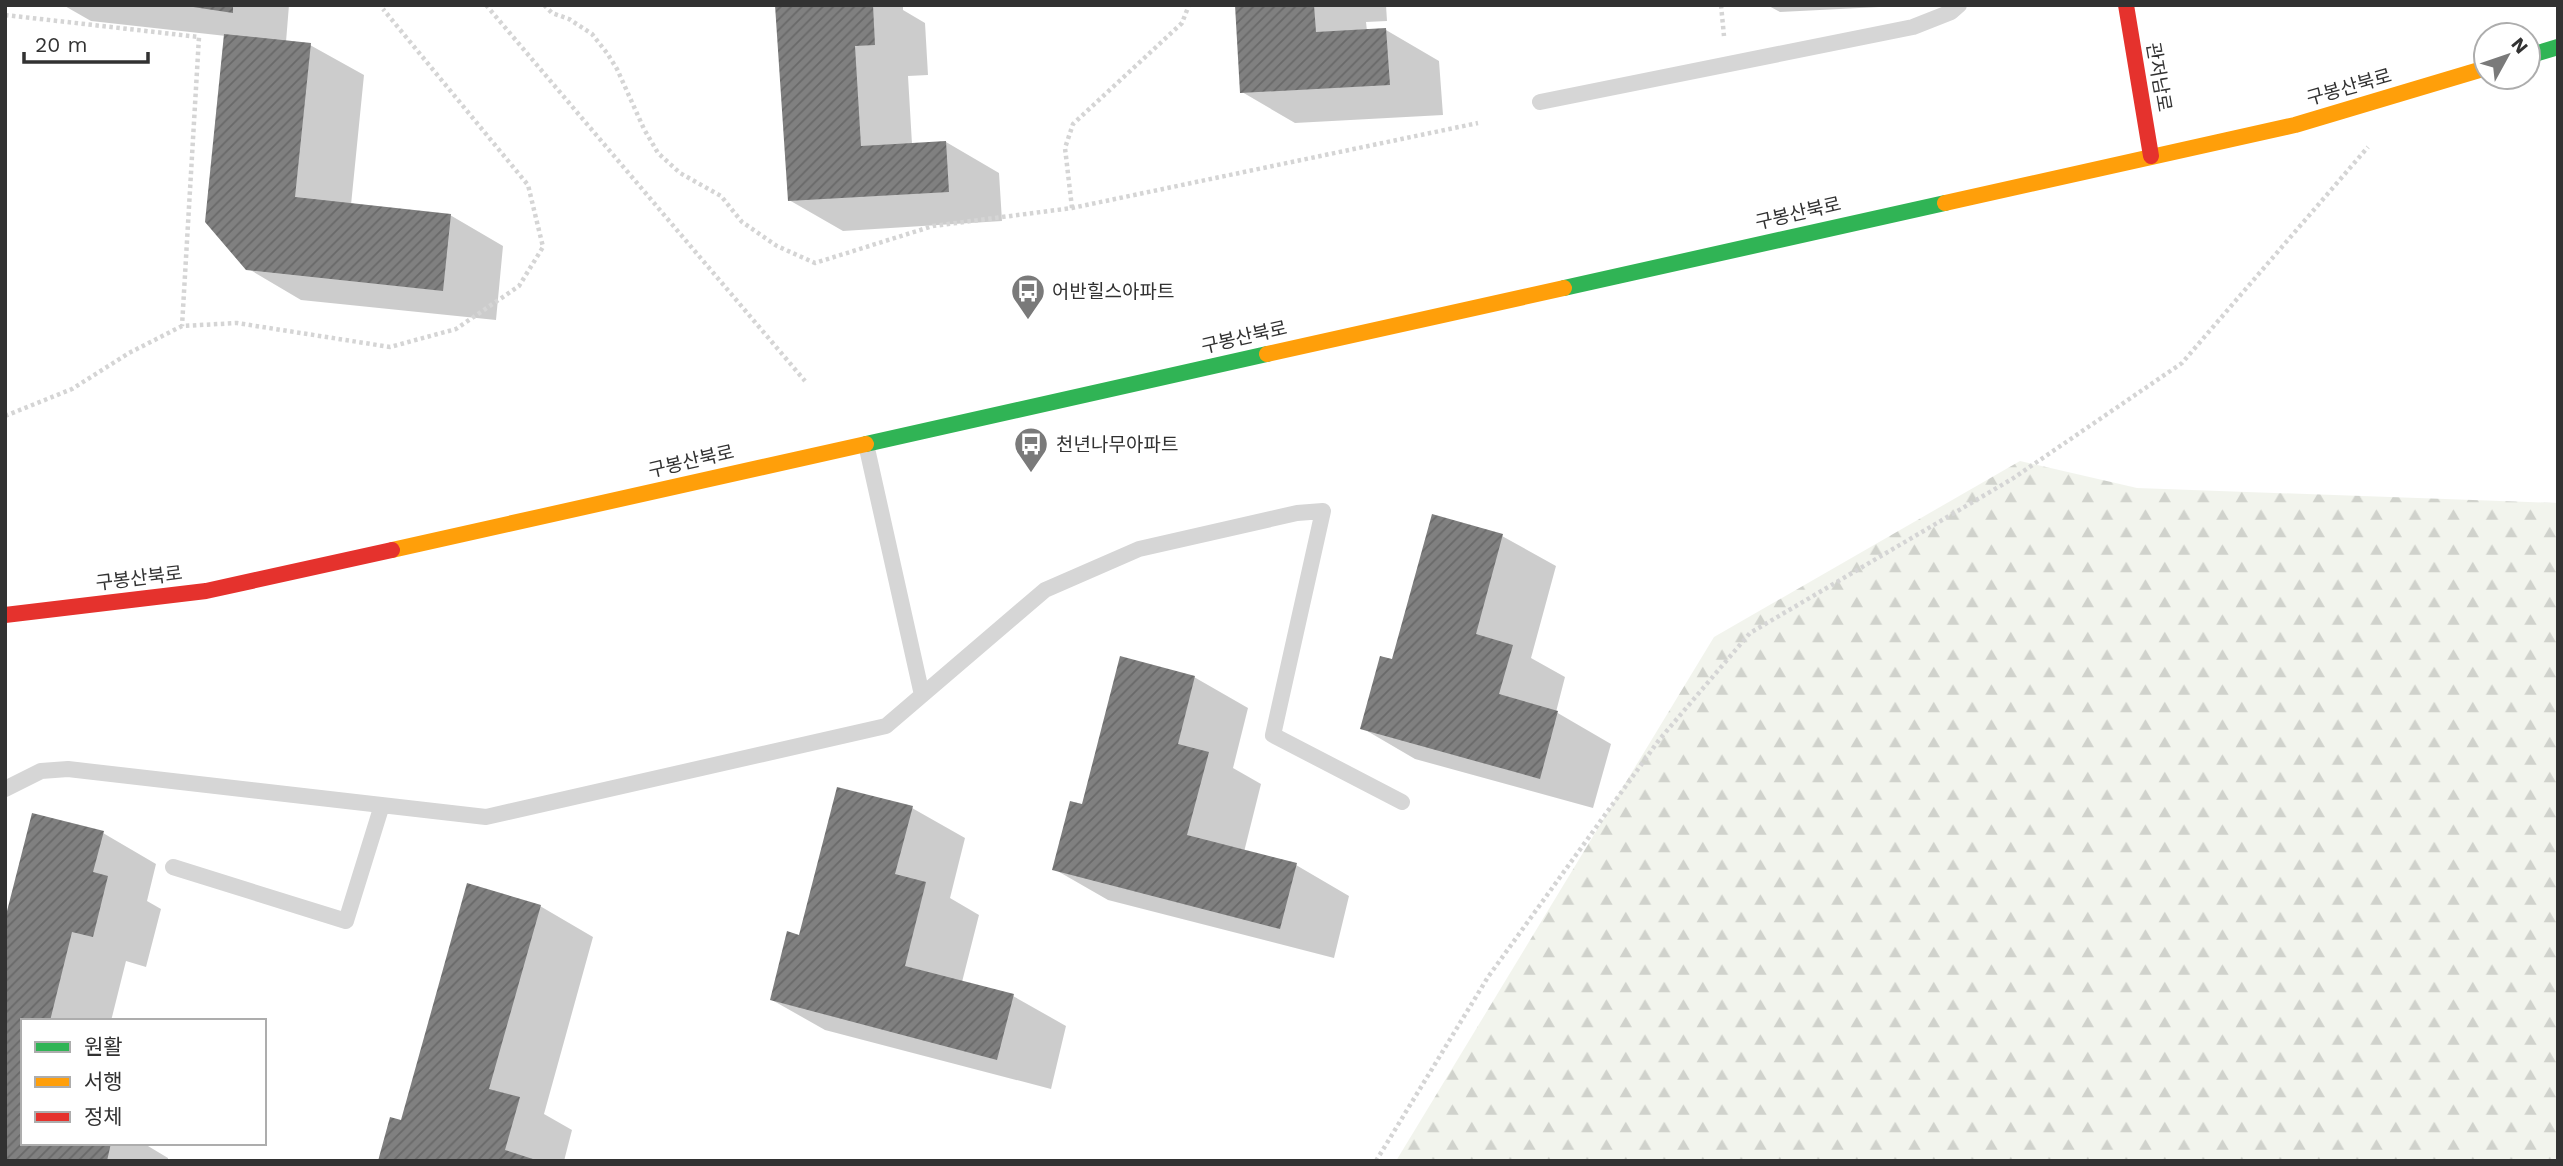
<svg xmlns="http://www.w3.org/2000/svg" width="2563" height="1166" viewBox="0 0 2563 1166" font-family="'Work Sans','Noto Sans KR',sans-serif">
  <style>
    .forest { fill: url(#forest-firs) }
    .shadow { fill: #0003 }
    .building { fill: url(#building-hatch) }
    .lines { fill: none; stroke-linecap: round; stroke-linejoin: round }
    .path { stroke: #d5d5d5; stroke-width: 4.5; stroke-dasharray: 3.5 3.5; stroke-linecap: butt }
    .lane { stroke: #d6d6d6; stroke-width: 16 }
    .fast { stroke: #30b455; stroke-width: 16 }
    .slow { stroke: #ff9f0a; stroke-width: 16 }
    .jam { stroke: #e5322d; stroke-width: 16 }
    .labels { text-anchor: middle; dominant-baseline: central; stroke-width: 7; stroke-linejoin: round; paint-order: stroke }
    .street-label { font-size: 19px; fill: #323232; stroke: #fff }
    .poi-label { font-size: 19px; fill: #323232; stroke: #fff; text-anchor: start }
  </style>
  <defs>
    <pattern id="forest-firs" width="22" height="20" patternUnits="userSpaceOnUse" patternTransform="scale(1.75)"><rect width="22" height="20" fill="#f2f4ed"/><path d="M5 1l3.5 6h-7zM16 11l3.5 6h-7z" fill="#d0d2cc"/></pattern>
    <pattern id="building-hatch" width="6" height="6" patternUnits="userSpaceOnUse" patternTransform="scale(1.75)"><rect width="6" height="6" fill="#808080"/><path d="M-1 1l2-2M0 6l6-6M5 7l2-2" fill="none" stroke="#696969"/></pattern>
  </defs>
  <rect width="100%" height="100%" fill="#fff"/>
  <path class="forest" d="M2020 461 2137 488 2558 503V1161H1396L1714 637Z"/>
  <path class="shadow" d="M63 5H289L286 42 310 45 364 75 351 205 450 215 503 246 496 320 301 300 247 268 226 36 91 21Z
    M777 5H903V10L925 23 928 75 908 76 912 144 946 142 999 173 1002 221 843 231 789 200Z
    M1237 5H1386L1387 21 1366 22 1367 31 1386 30 1439 61 1443 115 1295 123 1242 92Z
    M1767 5H1919L1780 12Z
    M1502 536 1556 566 1531 658 1565 677 1556 712 1611 744 1593 808 1415 759 1362 728 1393 661Z
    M1194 677 1248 708 1233 768 1261 784 1244 852 1296 865 1349 896 1334 958 1108 900 1054 869 1083 806Z
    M912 808 965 838 950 898 979 915 962 982 1013 996 1066 1026 1051 1089 825 1030 772 1000 800 937Z
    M103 833 156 864 147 901 161 909 146 967 126 961 111 1021H23V1143H143L168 1158V1161H5V927Z
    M540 906 593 937 544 1114 572 1130 564 1161H380Z"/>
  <path class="building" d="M180 5H233V13Z
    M775 5H873L875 45 855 46 861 146 946 141 949 192 788 201Z
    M1235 5H1314L1316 32 1386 28 1390 85 1240 93Z
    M224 34 311 43 295 197 451 214 443 291 246 270 205 222Z
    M1432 514 1503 534 1476 634 1513 645 1499 694 1558 711 1540 779 1360 729 1380 656 1392 659Z
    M1120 656 1195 676 1178 744 1209 752 1187 835 1297 863 1280 929 1052 870 1070 801 1082 804Z
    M837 787 913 806 895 874 926 882 905 966 1014 994 997 1060 770 1000 787 931 799 935Z
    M32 813 104 831 93 872 108 876 93 937 72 932 50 1021H23V1143H111L107 1161H5V919Z
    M467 883 541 905 489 1089 520 1097 505 1150 539 1161H378L390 1117 401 1120Z"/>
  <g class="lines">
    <path class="path" d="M486 5 805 381
      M544 5 552 13 569 19 592 34 607 53 617 69 644 129 658 153 680 173 721 196 742 222 777 246 815 263 933 226 1072 208 1478 123
      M1721 5 1724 36
      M5 15 199 37 182 326
      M1072 208 1065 148 1073 124 1182 23 1189 5
      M5 416 72 389 129 353 182 326 237 323 390 347 456 329 519 286 543 247 528 185 383 9
      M1376 1161 1488 977 1659 740 1750 633 2012 479 2182 363 2368 147"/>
    <path class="lane" d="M1540 102 1913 27 1951 12 1959 5
      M866 444 922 695
      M5 789 41 771 68 769 486 817 886 726 1045 590 1139 549 1297 513 1323 511 1273 735 1402 802
      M173 867 346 921 382 805"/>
    <path class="fast" d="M2528 56 2558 47
      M1564 288 1945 203
      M866 444 1267 354"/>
    <path class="slow" d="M1945 203 2295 125 2486 68
      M1267 354 1564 288
      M392 550 866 444"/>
    <path class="jam" d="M2126 5 2151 156
      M5 615 206 591 392 550"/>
  </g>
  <defs>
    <g id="bus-pin" transform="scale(1.75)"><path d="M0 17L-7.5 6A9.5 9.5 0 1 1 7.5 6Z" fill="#7a7a7a" stroke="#fff"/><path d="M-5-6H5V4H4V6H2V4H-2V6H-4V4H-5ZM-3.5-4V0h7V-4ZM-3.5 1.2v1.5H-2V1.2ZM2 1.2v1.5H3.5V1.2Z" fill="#fff"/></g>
  </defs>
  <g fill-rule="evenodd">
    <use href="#bus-pin" x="1028" y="291"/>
    <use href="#bus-pin" x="1031" y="444"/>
  </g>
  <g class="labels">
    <g class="street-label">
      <text transform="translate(2159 77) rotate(80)">관저남로</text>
      <text transform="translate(2349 87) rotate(-16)">구봉산북로</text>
      <text transform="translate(1798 213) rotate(-13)">구봉산북로</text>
      <text transform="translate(1244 337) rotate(-13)">구봉산북로</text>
      <text transform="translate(691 461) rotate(-13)">구봉산북로</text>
      <text transform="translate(139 578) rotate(-7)">구봉산북로</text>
    </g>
    <g class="poi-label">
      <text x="1052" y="291">어반힐스아파트</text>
      <text x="1056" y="444">천년나무아파트</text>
    </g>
  </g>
  <rect width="2563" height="1166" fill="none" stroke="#323232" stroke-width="14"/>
  <rect x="21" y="1019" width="245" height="126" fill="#ffffff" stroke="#adadad" stroke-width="2"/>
  <rect x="35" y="1042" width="35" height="10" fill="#30b455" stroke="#adadad" stroke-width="2"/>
  <text x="84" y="1054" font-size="21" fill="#323232">원활</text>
  <rect x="35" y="1077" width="35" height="10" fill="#ff9f0a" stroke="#adadad" stroke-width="2"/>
  <text x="84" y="1089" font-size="21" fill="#323232">서행</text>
  <rect x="35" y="1112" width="35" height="10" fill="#e5322d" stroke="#adadad" stroke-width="2"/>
  <text x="84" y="1124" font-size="21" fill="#323232">정체</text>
  <g transform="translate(2507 56) rotate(50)"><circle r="33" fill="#ffffff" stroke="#adadad" stroke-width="2"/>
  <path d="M0-5L12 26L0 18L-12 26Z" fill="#7a7a7a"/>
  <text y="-10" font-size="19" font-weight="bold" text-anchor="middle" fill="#323232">N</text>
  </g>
  <path d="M24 52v10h124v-10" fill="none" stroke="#323232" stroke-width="3.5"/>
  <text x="35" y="52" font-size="21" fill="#323232" stroke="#ffffff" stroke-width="5" paint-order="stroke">20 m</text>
</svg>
